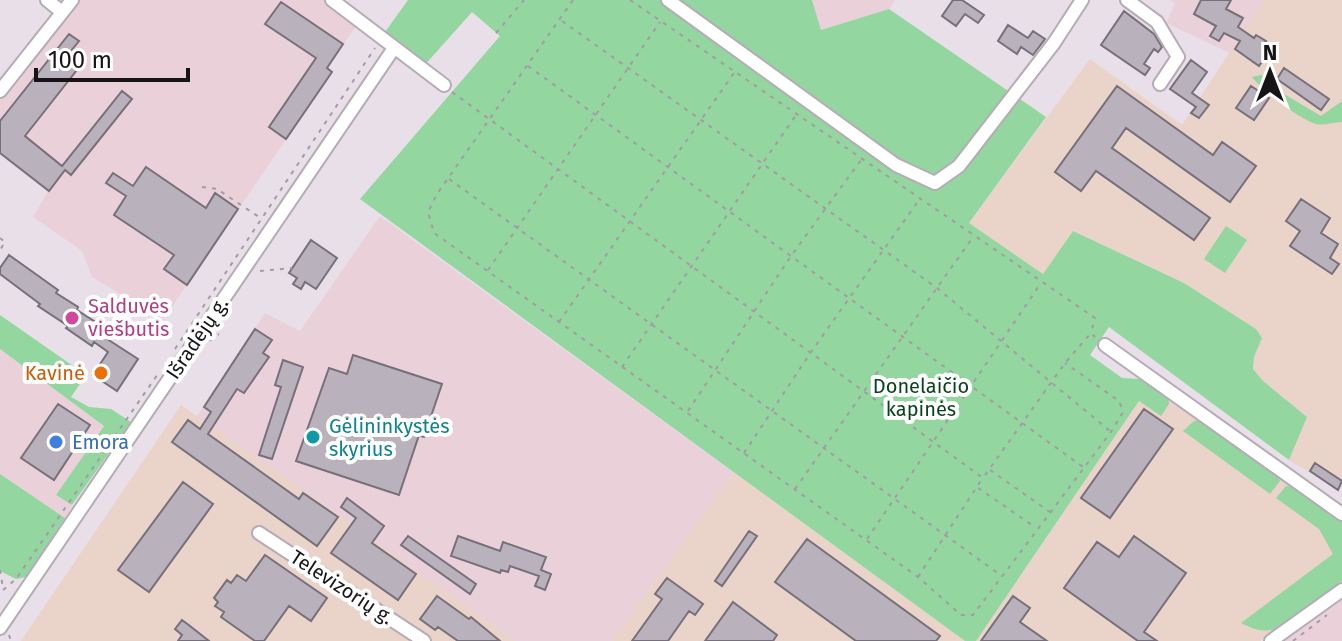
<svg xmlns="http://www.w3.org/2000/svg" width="1342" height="641" viewBox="0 0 1342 641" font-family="'Fira Sans',sans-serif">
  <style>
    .commercial { fill: #ead1d9 }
    .industrial { fill: #ead3c8 }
    .green { fill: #94d69f }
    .building { fill: #b9b2bd; stroke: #76707a; stroke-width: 2 }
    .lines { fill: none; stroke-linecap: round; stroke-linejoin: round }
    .minor-casing { stroke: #b5acb6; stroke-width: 16 }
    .path { stroke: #a39ca3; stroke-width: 2; stroke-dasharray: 4 6; stroke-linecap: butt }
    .minor { stroke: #fff; stroke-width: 12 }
    .hotel-dot { fill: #d1479c; stroke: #fff; stroke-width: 3 }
    .food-dot { fill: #e8710a; stroke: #fff; stroke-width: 3 }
    .culture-dot { fill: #0f9aa8; stroke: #fff; stroke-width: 3 }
    .shop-dot { fill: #3f7fe0; stroke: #fff; stroke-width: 3 }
    .labels { text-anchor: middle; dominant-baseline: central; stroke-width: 8; stroke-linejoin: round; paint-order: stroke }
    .hotel-label { font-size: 20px; fill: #b23c85; stroke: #fff; text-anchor: start }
    .street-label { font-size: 20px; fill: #171417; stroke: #fff }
    .food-label { font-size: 20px; fill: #c56008; stroke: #fff; text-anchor: end }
    .park-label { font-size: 20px; fill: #09431c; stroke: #fff }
    .culture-label { font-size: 20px; fill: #0d838f; stroke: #fff; text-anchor: start }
    .shop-label { font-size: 20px; fill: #366cbe; stroke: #fff; text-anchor: start }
  </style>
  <rect width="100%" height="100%" fill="#e8dfe9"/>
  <path class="commercial" d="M72 0H332L359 22 328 66 332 72 163 320 92 277 82 251 33 217 48 191 0 153V91Z
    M812 0H895L889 9 821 30Z
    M1170 0H1264L1230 53 1166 23 1175 4Z
    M380 216 733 472 612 641H515L197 416 265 313 300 331Z
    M0 349 104 426 56 495 72 505 65 518 0 474Z
    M1342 597V641H1282Z"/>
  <path class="industrial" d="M1264 0H1342V484L1338 490 1289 460 1307 417 1263 381 1253 369 1254 357 1261 339 1256 329 1184 283 1073 231 1043 274 969 223 1090 59 1182 125Z
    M1141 379 1342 520V581L1260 641H976L1144 394Z
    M181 405 295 484 515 641H21Z
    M733 472 965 641H612Z"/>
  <path class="green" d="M408 0H812L821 30 889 9 1046 117 969 223 1043 274 1073 231 1184 283 1256 329 1262 338 1254 357 1253 369 1263 381 1307 417 1289 460 1109 327 1090 355 1122 378 1141 379 1168 397 1169 404 1161 416 1139 401 976 641H965L360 199 500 36 472 12 423 67 380 39Z
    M1261 75 1270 79 1279 91 1321 116 1342 101V122C1334 122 1324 126 1316 124 1299 119 1263 91 1252 77Z
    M1226 226 1247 240 1225 273 1204 259Z
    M0 315 86 375 71 397 89 407 111 409 131 422 72 505 56 495 104 426 0 349Z
    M1202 420 1277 474 1280 481 1270 494 1183 431 1194 421Z
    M0 474 65 518 26 577 16 579 0 571Z
    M1286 486H1294L1342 520V581L1279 628C1264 633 1255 630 1241 623L1333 554 1319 529 1276 498Z"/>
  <path class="building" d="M953 0H962L984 15 978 23 965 14 956 26 942 16Z
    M1201 0H1231L1226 9 1243 18 1238 27 1254 38 1256 35 1266 41 1263 45 1270 50 1259 66 1235 49 1240 41 1224 33 1219 41 1210 36 1216 26 1194 14Z
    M281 2 343 44 327 68 332 72 286 139 269 127 316 58 265 24Z
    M1124 11 1154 34 1162 47 1158 52 1154 49 1144 64 1150 68 1145 75 1101 45Z
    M1008 25 1028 38 1033 31 1045 39 1033 55 1021 47 1017 54 998 41Z
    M69 34 79 41 71 51 84 61 25 136 62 166 122 91 132 99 71 175 65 170 49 191 0 153V121Z
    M1191 60 1207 72 1192 93 1209 105 1199 118 1191 113 1196 107 1170 89Z
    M1284 68 1329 99 1321 110 1277 79Z
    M1117 86 1213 155 1222 142 1256 166 1230 202 1126 128 1112 148 1210 218 1194 240 1096 171 1081 191 1055 172Z
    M1251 86 1269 98 1254 120 1236 108Z
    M146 167 206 208 215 193 238 209 187 285 164 269 174 255 114 215 126 196 106 183 113 173 133 186Z
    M1301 199 1330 218 1321 233 1338 244 1330 258 1339 264 1332 274 1290 246 1300 231 1286 221Z
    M311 240 337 258 316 289 305 282 301 289 293 284 297 278 289 273Z
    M9 255 58 290 56 293 78 307 77 310 105 328 101 335 138 359 117 391 93 375 108 352 94 342 92 346 66 328 68 326 38 306 40 304 0 274V268Z
    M255 329 272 340 263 353 269 357 244 393 237 389 208 434 299 499 303 493 338 517 317 546 172 442 188 420 200 429 211 412 204 407Z
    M353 355 442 384 424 437 419 435 399 495 296 461 329 368 347 374Z
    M283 360 303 367 272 459 259 455 281 387 275 385Z
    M58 404 90 425 54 480 21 458Z
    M1144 409 1173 429 1110 518 1081 498Z
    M1315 463 1342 481 1338 490 1310 471Z
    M183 482 213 504 149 592 118 570Z
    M347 498 384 526 372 543 416 574 398 600 331 553 356 518 341 507Z
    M749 531 757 536 722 586 715 581Z
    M408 536 476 584 470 594 401 545Z
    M458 536 500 551 503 542 546 557 541 570 551 574 545 590 535 586 539 576 510 566 508 572 501 570 500 573 451 556Z
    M1134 536 1186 573 1144 632 1157 641H1138L1064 588 1097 542 1119 557Z
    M807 539 940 636 936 641H856L775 582Z
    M265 555 327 598 311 621 289 606 264 641H255L221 617 224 612 215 606 218 602 214 598 227 580 231 583 237 575 246 581Z
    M667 578 703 604 695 615 689 611 668 641H632L662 599 655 594Z
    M437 596 469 619 471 617 500 641H458L438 627 435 630 420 619Z
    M1013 596 1030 608 1020 622 1047 641H981Z
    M733 602 777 635 773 641H705Z
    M182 620 190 626 209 641H178L182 635 175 629Z"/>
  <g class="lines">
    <g class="minor-casing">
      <path id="minor" d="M47 0 62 12
        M332 0 444 85
        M668 0 896 165 935 183 959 166 1054 43 1082 0
        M1127 0 1157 22 1178 57 1160 84
        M0 91 72 0
        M1105 345 1342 514
        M259 533 424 641
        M0 628 394 48
        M1271 641 1342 590"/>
    </g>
    <path class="path" d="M573 0 437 194 428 212 434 233 918 577 961 615H973L1111 432 1123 412 1119 401 1065 363
      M630 0 1095 318 1091 332
      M562 21 937 288 1110 431
      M496 33 524 0
      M528 66 1083 467
      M452 92 983 478 1065 363 1091 333 1095 337
      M449 179 1002 576
      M202 187 217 189 259 217
      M0 238 5 242 0 250
      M488 270 660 22
      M260 271 292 268
      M559 322 734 73
      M210 341 219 334
      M175 349 375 48
      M622 367 796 115
      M688 411 791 256 861 160
      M744 453 811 352 919 200
      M990 470 1050 512
      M978 488 1035 527
      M795 489 973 237
      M867 539 1041 283
      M0 570 3 588
      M918 577 982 479
      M3 590 16 579 160 371
      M9 635 11 641
      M1293 641 1327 615"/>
    <use href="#minor" class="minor"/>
  </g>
  <circle class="hotel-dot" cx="72" cy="318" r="8"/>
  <circle class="food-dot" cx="101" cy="373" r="8"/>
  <circle class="culture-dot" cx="313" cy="437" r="8"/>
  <circle class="shop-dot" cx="56" cy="442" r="8"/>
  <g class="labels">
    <g class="hotel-label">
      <text x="88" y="306">Salduvės<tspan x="88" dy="23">viešbutis</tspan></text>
    </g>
    <g class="street-label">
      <text transform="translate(197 338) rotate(-56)">Išradėjų g.</text>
      <text transform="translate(342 587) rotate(33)">Televizorių g.</text>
    </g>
    <g class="food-label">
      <text x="85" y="373">Kavinė</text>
    </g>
    <g class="park-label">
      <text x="921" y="386">Donelaičio<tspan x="921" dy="23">kapinės</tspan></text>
    </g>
    <g class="culture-label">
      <text x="329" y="426">Gėlininkystės<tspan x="329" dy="23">skyrius</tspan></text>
    </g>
    <g class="shop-label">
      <text x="72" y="442">Emora</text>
    </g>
  </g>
  <g transform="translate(1270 72)" stroke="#ffffff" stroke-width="6" paint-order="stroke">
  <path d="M0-6L14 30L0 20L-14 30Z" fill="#171417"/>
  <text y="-12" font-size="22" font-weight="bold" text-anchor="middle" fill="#171417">N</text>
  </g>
  <path d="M36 68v12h152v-12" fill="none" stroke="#171417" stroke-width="4"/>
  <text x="48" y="68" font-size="24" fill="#171417" stroke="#ffffff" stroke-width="6" paint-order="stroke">100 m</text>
</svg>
